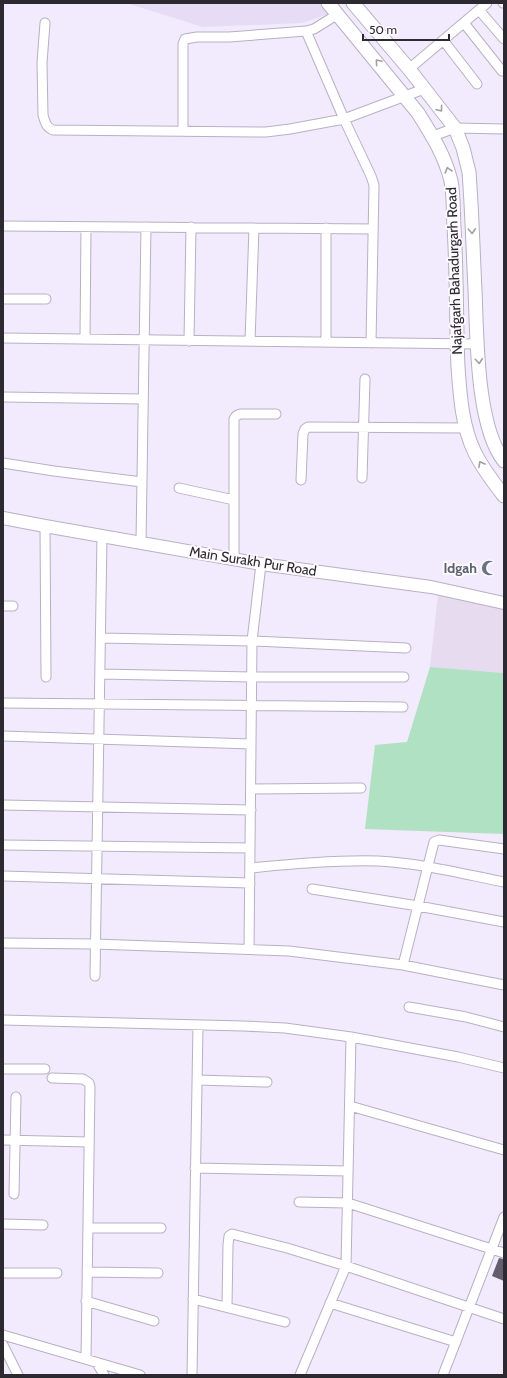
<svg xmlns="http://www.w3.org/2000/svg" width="507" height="1378" viewBox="0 0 507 1378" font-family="Cabin,sans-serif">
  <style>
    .commercial { fill: #e7dbef }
    .built { fill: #e7dcf6 }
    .green { fill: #afe1c2 }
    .building { fill: #645d6e }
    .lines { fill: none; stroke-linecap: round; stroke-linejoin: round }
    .minor-casing { stroke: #b8b0c3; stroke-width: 11 }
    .tertiary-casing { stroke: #b8b0c3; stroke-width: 14 }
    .secondary-casing { stroke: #b8b0c3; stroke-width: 15 }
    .minor { stroke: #fff; stroke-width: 9 }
    .tertiary { stroke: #fff; stroke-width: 12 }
    .secondary { stroke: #fff; stroke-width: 13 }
    .oneway { stroke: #a09fa2 }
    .labels { text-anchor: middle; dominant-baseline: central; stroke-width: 4; stroke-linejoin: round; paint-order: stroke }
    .street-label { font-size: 14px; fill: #2c2930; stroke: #fcfafe }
    .worship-label { font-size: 14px; font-weight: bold; fill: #5b616d; stroke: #fcfafe; text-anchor: end }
  </style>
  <rect width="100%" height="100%" fill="#f2eafd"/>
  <path class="commercial" d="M438 595 504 608V673L430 667Z"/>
  <path class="built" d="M126 3H322L332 13 302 23 203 27Z"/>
  <path class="green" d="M430 667 504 673V834L365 829 375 745 407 742Z"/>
  <path class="building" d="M499 1258 504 1259V1281L492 1276Z"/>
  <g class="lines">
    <g class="minor-casing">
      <path id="minor" d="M503 3H504
        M479 10 504 39
        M45 23 42 63 43 115C45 122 46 127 53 130L266 132 290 129 344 119 306 31
        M464 23 502 71
        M443 40 477 84
        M409 69 487 3
        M183 130V44L185 39 197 37H229L306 31 314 29 338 14
        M433 136 455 128 504 129
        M3 226 373 229
        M3 299H46
        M3 338 478 344
        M85 339 86 227
        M189 341 191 227
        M250 341 254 228
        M326 342V228
        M371 343 374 185 371 176 344 119 424 89
        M3 397 143 399
        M3 463 54 471 142 482
        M362 478 365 379
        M301 480 303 434 305 429 308 427 466 428
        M179 488 234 500
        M45 526 46 677
        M141 542 146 227
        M234 559V419L236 416 240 414H276
        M3 606H13
        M101 638 252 641 406 648
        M100 674 252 677H404
        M3 703 403 707
        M3 736 251 744
        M251 789 361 788
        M3 805 251 810
        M3 845 250 848
        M250 868C292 864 335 860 378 861 420 863 463 874 504 882
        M3 876 250 883
        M312 889 418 906 504 922
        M3 943 95 944 289 951 403 965 504 985
        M249 949 252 641 261 564
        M403 965 434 842 439 840 504 849
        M95 976 102 536
        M409 1007 466 1017 504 1027
        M3 1020 243 1026 285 1028 351 1037 458 1057 504 1068
        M3 1069H45
        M52 1078 83 1079 89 1083 90 1087 86 1359
        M197 1080 267 1082
        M350 1106 504 1150
        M3 1140 89 1142
        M195 1168 348 1171
        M14 1194 16 1097
        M299 1202 348 1203 504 1253
        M3 1224 43 1225
        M88 1228H161
        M87 1272 158 1273
        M3 1273H57
        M193 1299 285 1322
        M86 1301 154 1321
        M330 1303 456 1342
        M227 1307 228 1245 229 1236 232 1234 287 1248 346 1266 504 1319
        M3 1335 140 1375
        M3 1345 18 1375
        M97 1363 104 1375
        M192 1375 198 1026
        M300 1375 346 1266 351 1037
        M443 1375 504 1217"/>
    </g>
    <g class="tertiary-casing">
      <path id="tertiary" d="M3 518 45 526 261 564 431 587 504 603"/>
    </g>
    <g class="secondary-casing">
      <path id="secondary" d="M328 3 418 113C432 135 445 156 451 181 454 196 453 212 454 227 457 273 456 320 458 367 460 395 462 427 475 453 483 469 493 482 504 496
        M353 3 409 69 455 128 463 148 469 172C472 211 473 250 475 290 477 334 476 426 504 461"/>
    </g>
    <use href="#minor" class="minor"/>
    <use href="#tertiary" class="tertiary"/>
    <use href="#secondary" class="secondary"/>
  </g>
  <defs><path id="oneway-chevron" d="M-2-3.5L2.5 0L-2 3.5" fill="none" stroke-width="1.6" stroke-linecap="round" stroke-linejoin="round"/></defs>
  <g class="oneway">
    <use href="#oneway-chevron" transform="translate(378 62) rotate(-130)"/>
    <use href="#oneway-chevron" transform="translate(440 109) rotate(53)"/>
    <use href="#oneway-chevron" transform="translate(448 170) rotate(-106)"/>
    <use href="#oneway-chevron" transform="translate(472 231) rotate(87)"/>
    <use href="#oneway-chevron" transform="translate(479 361) rotate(85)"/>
    <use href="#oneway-chevron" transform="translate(481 464) rotate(-119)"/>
  </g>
  <defs>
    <g id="mosque-bare" transform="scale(1.2)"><path d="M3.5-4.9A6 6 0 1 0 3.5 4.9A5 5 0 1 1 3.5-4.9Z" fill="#6b7280" stroke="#fcfafe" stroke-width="2.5" paint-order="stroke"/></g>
  </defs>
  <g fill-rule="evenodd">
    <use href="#mosque-bare" x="489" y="568"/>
  </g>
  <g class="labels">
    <g class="street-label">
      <text transform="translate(454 271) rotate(-92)">Najafgarh Bahadurgarh Road</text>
      <text transform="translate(253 561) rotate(9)">Main Surakh Pur Road</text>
    </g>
    <g class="worship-label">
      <text x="477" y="568">Idgah</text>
    </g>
  </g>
  <rect width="507" height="1378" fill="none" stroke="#2c2930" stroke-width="8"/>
  <path d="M363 34v6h86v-6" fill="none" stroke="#2c2930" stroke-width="2"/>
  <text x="369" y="34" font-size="12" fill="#2c2930" stroke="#fcfafe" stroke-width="3" paint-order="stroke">50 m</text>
</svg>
